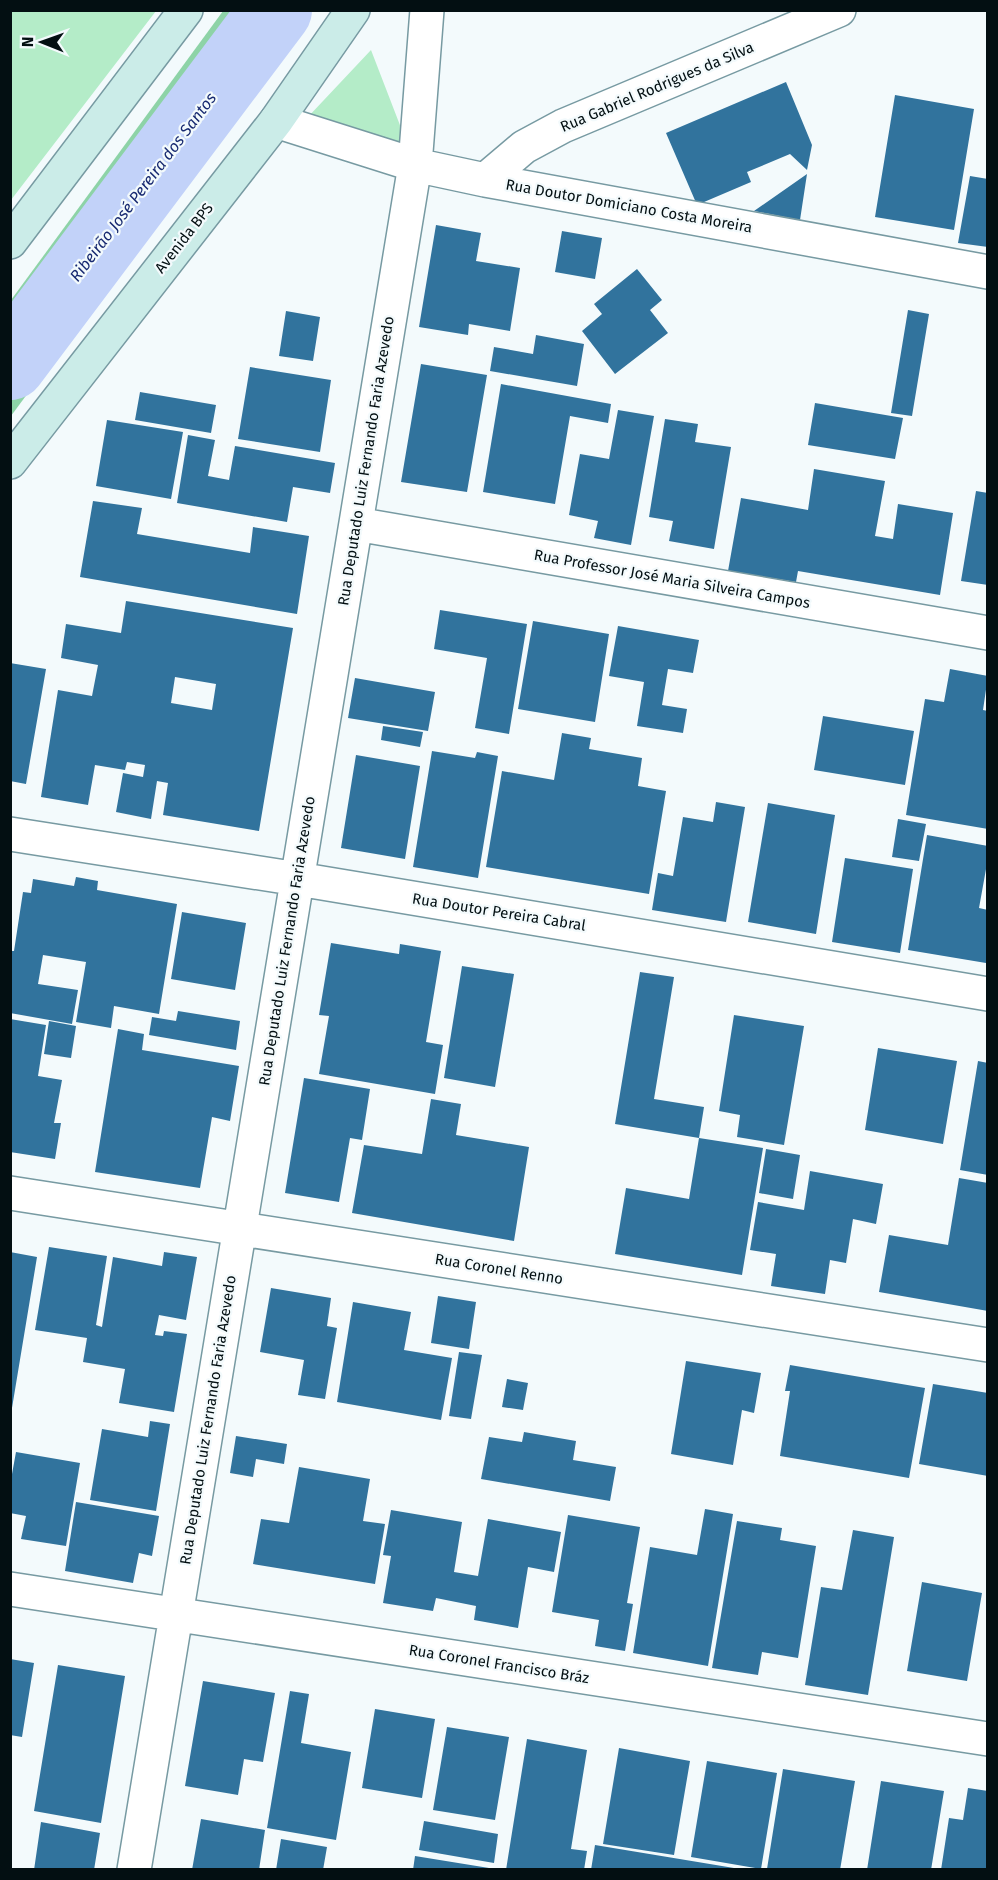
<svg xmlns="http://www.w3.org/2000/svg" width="998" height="1880" viewBox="0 0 998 1880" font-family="'Fira Sans',sans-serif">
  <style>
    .green { fill: #b4ecc8 }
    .forest { fill: #8dd3a7 }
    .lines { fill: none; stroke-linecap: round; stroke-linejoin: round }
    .river { stroke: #c2d2f9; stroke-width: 72 }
    .building { fill: #31739d; fill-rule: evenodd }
    .minor-casing { stroke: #779aa2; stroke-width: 36 }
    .secondary-casing { stroke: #779aa2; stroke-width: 36 }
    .minor { stroke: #fff; stroke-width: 33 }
    .secondary { stroke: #cbece8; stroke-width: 33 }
    .labels { text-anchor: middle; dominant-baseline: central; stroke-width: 4.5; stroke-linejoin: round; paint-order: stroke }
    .street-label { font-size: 15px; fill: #030f12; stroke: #f3fafc }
    .water-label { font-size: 16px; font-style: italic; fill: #182a71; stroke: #f3fafc }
  </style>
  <rect width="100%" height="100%" fill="#f3fafc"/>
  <path class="green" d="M11 10 156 11 11 200 10 11Z
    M371 50 408 146 307 118Z"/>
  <path class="forest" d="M223 11H310L11 416V300Z"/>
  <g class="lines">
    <path class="river" d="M10 364 276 10"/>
  </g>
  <path class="building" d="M786 82 812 145 807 170 790 154 747 172 751 182 697 205 666 133Z
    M895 95 974 109 954 230 875 217Z
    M807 174 800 220 754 211Z
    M970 176 988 179V247L958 243Z
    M436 225 481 233 476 261 520 268 510 331 469 324 468 335 419 327Z
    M562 231 602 238 595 279 555 272Z
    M637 269 662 300 650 310 668 333 615 374 582 331 602 314 594 304Z
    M908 310 929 314 912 416 891 413Z
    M286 311 320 317 313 361 279 356Z
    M536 335 584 344 577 386 490 371 494 347 533 354Z
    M421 364 487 375 467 492 401 482Z
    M250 367 331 380 320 452 238 439Z
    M501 384 611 404 608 423 570 416 555 504 483 492Z
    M140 392 216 405 211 433 135 420Z
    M815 403 903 418 895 459 808 445Z
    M618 410 654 416 631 545 594 538 598 521 569 515 580 454 609 459Z
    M665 419 698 424 695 442 731 447 714 549 669 541 673 521 649 517Z
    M107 420 183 432 171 499 96 486Z
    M188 435 215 440 208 476 229 480 235 446 335 463 330 493 293 487 287 522 177 503Z
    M814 469 885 481 875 536 893 539 898 504 953 513 940 595 798 571 796 582 728 571 741 498 808 510Z
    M976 491 988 493V585L961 581Z
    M93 501 142 508 137 534 250 553 253 527 309 536 297 614 80 577Z
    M126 601 293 628 259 831 163 815 168 783 157 781 151 819 116 812 123 773 143 777 145 765 127 762 125 770 95 765 88 805 41 797 58 690 92 696 98 665 61 658 66 624 121 633ZM175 677 216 684 212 710 171 703Z
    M440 610 527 624 509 734 475 728 487 658 434 649Z
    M533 621 609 634 595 722 518 709Z
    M618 626 699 640 693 673 668 669 662 705 687 709 683 733 637 726 644 682 609 676Z
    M10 663 46 669 26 784 10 781Z
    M950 669 988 676 983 710 988 711V829L906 815 925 699 944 702Z
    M355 678 435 692 428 731 348 718Z
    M823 716 914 731 905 785 814 770Z
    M383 726 423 732 420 747 381 740Z
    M562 733 591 738 589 749 642 758 638 786 666 791 649 894 486 867 502 771 554 780Z
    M432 751 475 758 477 752 498 756 478 878 413 867Z
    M356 755 420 766 405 859 341 848Z
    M716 802 745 807 726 922 652 910 658 873 673 876 683 817 713 822Z
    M768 803 835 815 816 934 748 922Z
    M898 819 926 824 919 861 892 857Z
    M927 835 988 846V858L979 908 988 910 986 963 908 950Z
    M845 858 913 869 900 953 832 942Z
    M76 877 98 881 97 890 177 904 159 1014 114 1006 111 1028 76 1022 86 962 43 955 38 984 78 990 72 1024 10 1013V951H14L23 892 31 893 33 879 74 886Z
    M182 912 246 923 235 990 171 979Z
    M331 943 399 954 400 944 441 951 426 1042 443 1045 435 1094 319 1074 329 1016 319 1015Z
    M462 966 514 974 495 1087 444 1078Z
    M640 972 674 977 654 1099 704 1107 699 1138 615 1124Z
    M178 1011 240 1021 236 1050 149 1035 152 1017 176 1021Z
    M734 1015 804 1026 784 1145 737 1137 740 1115 719 1111Z
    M10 1019 46 1025 38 1076 62 1080 54 1123H61L55 1159 10 1152Z
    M49 1021 76 1026 71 1058 44 1054Z
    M118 1029 144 1034 142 1050 239 1066 230 1121 212 1117 200 1188 95 1172Z
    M878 1048 957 1061 943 1144 865 1130Z
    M978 1061 988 1063V1175L960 1170Z
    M304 1078 370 1089 362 1140 350 1138 339 1202 285 1193Z
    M431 1099 461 1104 456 1135 529 1147 514 1241 352 1213 364 1145 422 1154Z
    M699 1138 763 1148 742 1275 615 1254 626 1188 689 1199Z
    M766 1149 800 1155 793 1199 759 1193Z
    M810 1171 883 1184 876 1224 853 1219 846 1263 830 1260 825 1294 771 1286 776 1254 750 1250 758 1202 804 1210Z
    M959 1178 988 1183V1311L879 1292 889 1235 948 1245Z
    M49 1247 107 1256 96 1325 102 1327 113 1257 162 1266 164 1252 197 1257 186 1320 159 1315 155 1335 163 1336 164 1331 187 1334 174 1412 119 1403 125 1369 83 1362 87 1338 35 1330Z
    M10 1252 37 1257 12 1408H10Z
    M271 1288 331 1298 327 1326 337 1328 325 1399 298 1395 304 1360 260 1352Z
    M438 1296 476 1302 469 1349 431 1343Z
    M353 1302 411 1312 404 1350 452 1358 441 1420 337 1402Z
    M459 1352 482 1355 471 1419 449 1416Z
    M686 1361 761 1373 754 1413 742 1410 733 1465 671 1454Z
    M790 1365 925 1388 909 1478 780 1456 790 1391H785Z
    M507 1379 528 1383 523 1410 502 1407Z
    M933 1384 988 1393V1476L919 1464Z
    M150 1421 170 1424 156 1511 90 1500 102 1429 148 1437Z
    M524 1432 576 1441 573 1460 616 1467 610 1501 481 1479 489 1437 522 1442Z
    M236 1436 287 1444 284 1464 256 1459 253 1477 230 1473Z
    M16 1452 80 1463 66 1546 21 1539 26 1516 10 1513V1485Z
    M299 1467 370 1479 363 1521 385 1524 375 1584 253 1564 261 1519 289 1523Z
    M76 1502 159 1516 152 1556 139 1553 133 1583 65 1571Z
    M705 1509 733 1514 708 1666 633 1653 650 1547 697 1555Z
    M391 1510 462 1522 454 1572 478 1576 488 1519 561 1532 554 1572 528 1567 518 1628 474 1620 476 1606 436 1598 433 1611 383 1603 391 1556 383 1555Z
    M568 1515 640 1527 627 1603 633 1604 625 1651 595 1646 599 1620 552 1612Z
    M737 1521 782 1528 780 1540 816 1546 798 1658 762 1652 758 1675 712 1668Z
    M853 1530 894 1537 868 1695 805 1685 821 1587 842 1590Z
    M922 1582 982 1593 967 1681 907 1671Z
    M10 1659 34 1663 22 1737 10 1735Z
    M58 1665 125 1676 101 1823 34 1811Z
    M203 1681 275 1693 263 1762 244 1759 238 1795 185 1786Z
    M290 1691 309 1694 301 1743 351 1752 336 1840 267 1828Z
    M375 1709 435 1719 422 1798 362 1788Z
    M447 1727 509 1737 495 1820 433 1810Z
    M527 1739 587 1750 571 1849 587 1851 584 1870H506Z
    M619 1748 690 1761 674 1855 603 1844Z
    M707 1761 777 1773 761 1869 691 1857Z
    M783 1769 855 1781 840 1870 767 1869Z
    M881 1781 944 1791 931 1870H867Z
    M968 1788 988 1791V1870H941L949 1818 963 1820Z
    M201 1819 265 1830 259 1870H192Z
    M424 1821 498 1834 494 1863 419 1850Z
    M41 1822 100 1833 94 1870H34Z
    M281 1839 327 1847 323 1870H276Z
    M595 1845 734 1868 733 1870H591Z
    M415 1856 489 1868V1870H413Z"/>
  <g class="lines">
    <g class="minor-casing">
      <path id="minor" d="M276 121 415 165 485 180 988 272
        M485 180 524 147 563 126 839 10
        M356 524 988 633
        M10 834 298 879 988 994
        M10 1193 988 1345
        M10 1589 988 1739
        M134 1870 415 165 427 10"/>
    </g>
    <g class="secondary-casing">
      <path id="secondary" d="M10 242 186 10
        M10 462 276 121 353 10"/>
    </g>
    <use href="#minor" class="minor"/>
    <use href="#secondary" class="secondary"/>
  </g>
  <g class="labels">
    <g class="street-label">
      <text transform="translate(657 87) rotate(-23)">Rua Gabriel Rodrigues da Silva</text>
      <text transform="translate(629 206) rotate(10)">Rua Doutor Domiciano Costa Moreira</text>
      <text transform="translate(184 238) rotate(-52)">Avenida BPS</text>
      <text transform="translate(366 461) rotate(-81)">Rua Deputado Luiz Fernando Faria Azevedo</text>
      <text transform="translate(672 579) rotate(10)">Rua Professor José Maria Silveira Campos</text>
      <text transform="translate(499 912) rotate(9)">Rua Doutor Pereira Cabral</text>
      <text transform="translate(287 941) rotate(-81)">Rua Deputado Luiz Fernando Faria Azevedo</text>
      <text transform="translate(499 1269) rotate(9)">Rua Coronel Renno</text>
      <text transform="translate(208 1420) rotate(-81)">Rua Deputado Luiz Fernando Faria Azevedo</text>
      <text transform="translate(499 1664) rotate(9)">Rua Coronel Francisco Bráz</text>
    </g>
    <g class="water-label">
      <text transform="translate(143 187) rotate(-53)">Ribeirão José Pereira dos Santos</text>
    </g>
  </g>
  <rect width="998" height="1880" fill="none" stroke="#030f12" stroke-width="24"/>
  <g transform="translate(42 42) rotate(271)" stroke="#f3fafc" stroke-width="4.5" paint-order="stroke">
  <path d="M0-4.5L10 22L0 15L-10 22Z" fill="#030f12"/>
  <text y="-9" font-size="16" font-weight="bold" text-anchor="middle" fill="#030f12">N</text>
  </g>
</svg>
